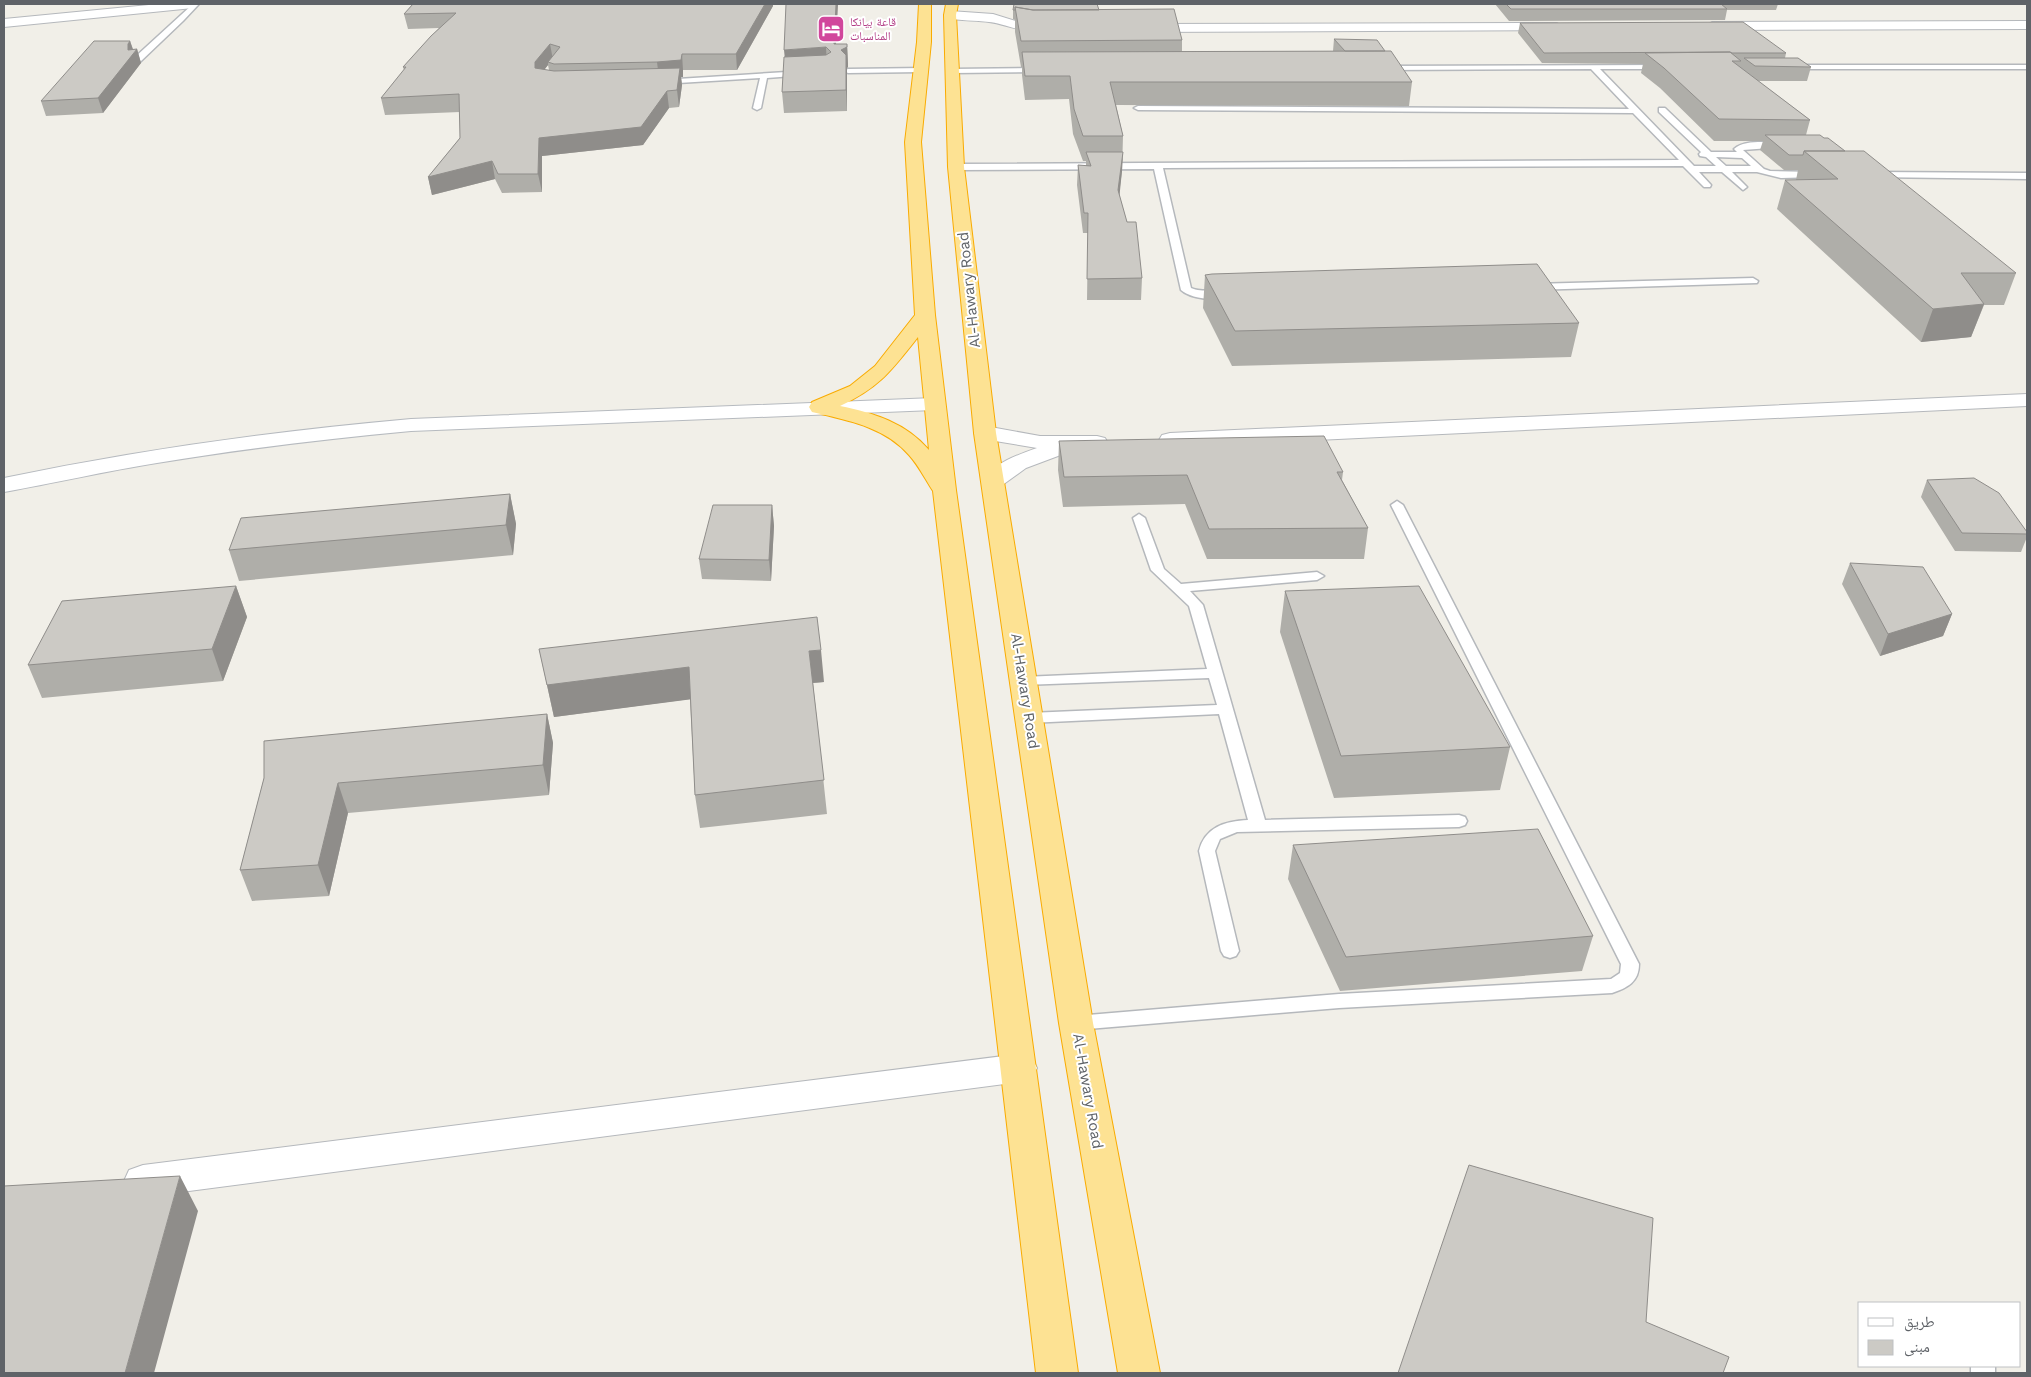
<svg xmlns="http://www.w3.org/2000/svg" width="2031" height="1377" viewBox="0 0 2031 1377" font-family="'Work Sans','Noto Naskh Arabic',sans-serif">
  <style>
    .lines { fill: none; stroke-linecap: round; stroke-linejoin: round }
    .lane-casing { stroke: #b5b8bc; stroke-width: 3 }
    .street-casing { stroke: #b5b8bc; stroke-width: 2 }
    .secondary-casing { stroke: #b6babf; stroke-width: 2 }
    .highway-casing { stroke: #f9ab00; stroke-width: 2 }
    .lane { fill: #fff; fill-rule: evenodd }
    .street { fill: #fff; fill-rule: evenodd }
    .secondary { fill: #fff; fill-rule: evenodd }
    .highway { fill: #fde293; fill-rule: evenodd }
    .wall { fill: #afaea9; fill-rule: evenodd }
    .shaded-wall { fill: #8f8d8a }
    .building { fill: #cccac5; stroke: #8f8d8a }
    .labels { text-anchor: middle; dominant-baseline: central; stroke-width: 4; stroke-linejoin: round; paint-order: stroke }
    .far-hotel-label { font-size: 12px; fill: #b23c85; stroke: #fff; text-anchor: start }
    .street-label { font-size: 15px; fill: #5f6368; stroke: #fff }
  </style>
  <rect width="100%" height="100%" fill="#f1efe8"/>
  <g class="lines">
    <g class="lane-casing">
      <path id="lane" d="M193 4H199L183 21 140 62H134V58Z
        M1661 65 1665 67 1664 69H1600L1694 166H1716L1706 157 1700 156 1699 154 1701 152 1659 112V108H1665L1711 152H1737L1734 149C1745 139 1767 143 1781 142L1785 145 1784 147 1743 150 1764 169 1770 171 1816 172 1819 173V177L1781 178 1757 172H1732L1747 187 1743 190 1722 172H1699L1711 185 1710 187H1704L1683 166 1163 168 1191 288C1202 293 1219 288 1227 295 1218 303 1189 298 1181 290L1154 169 956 170 952 167 956 164 1679 160 1633 113 1138 110 1134 108 1138 106 1629 109 1591 69 1384 70 1380 68 1384 66ZM1716 157 1742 158 1751 166H1726Z
        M1789 65H2027V69H1792L1788 67Z
        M924 68V72H921L848 73 844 71 848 69Z
        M1044 68V72H1041L953 73 949 71 953 69Z
        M803 71H806V75L767 78 761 108 757 110 753 108 760 78 662 84 658 82 662 80Z
        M1874 172 2027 173V179L1871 177V173Z
        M1753 278 1758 281 1757 283 1533 290 1528 287 1533 284Z
        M1397 501 1403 505 1639 964C1639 982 1627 988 1612 993L1339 1008 1076 1030 1069 1028 1066 1023 1069 1018 1076 1016 1339 994 1611 979 1620 973 1621 964 1391 505Z
        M1139 514 1145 518 1164 569 1181 584 1317 572 1324 576 1317 580 1190 591 1203 605 1265 820 1459 815 1465 817 1467 821 1465 825 1459 827 1237 832 1220 839 1215 851 1239 951 1236 956 1230 958 1224 956 1221 951 1199 851C1205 827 1225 821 1248 820L1219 714 1029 723 1024 721 1021 718 1024 715 1029 713 1217 705 1209 678 1023 685 1018 684 1016 681 1018 678 1023 677 1207 669 1189 606 1151 570 1133 518Z
        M1971 1366H1995V1373H1971Z"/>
    </g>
    <g class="street-casing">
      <path id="street" d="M159 4H199L193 8 4 27V19Z
        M950 11 993 14 1025 24 1052 25 1058 29C1046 42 1004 23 989 22 975 20 960 21 946 18L944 15Z
        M2027 21V29L1712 30 1706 26 1712 22Z
        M1557 23 1563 27 1562 30 1142 32 1136 28 1142 24Z
        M2027 394V406L1170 447 1162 445 1159 440 1162 435 1170 433Z
        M985 426 1040 436H1097L1105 438 1108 443 1105 448 1068 450 1066 453 1026 468 1001 486 993 488 985 486 982 481C994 463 1017 455 1037 448L977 438 974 433 977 428Z
        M1019 1054 1032 1058 1037 1068 1032 1078 1019 1082 143 1197 129 1192 124 1181 129 1170 143 1165Z"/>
    </g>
    <g class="secondary-casing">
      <path id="secondary" d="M934 398 941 400 945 404 941 408 934 410 411 431C326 439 242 449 157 463 106 471 55 483 4 492V478C138 450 274 431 411 419Z"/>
    </g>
    <g class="highway-casing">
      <path id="highway" d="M919 4H931V42L921 142 935 315 956 490 1078 1373H1036L933 491C925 479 919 466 909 455 885 427 847 420 812 412L809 407 812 402 850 386 875 366 915 315 905 142 917 42ZM918 337 929 450C906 423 874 413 840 406 880 387 891 371 918 337Z
        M946 4H958L956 15 964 167 996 433 1093 1023 1160 1373H1118L1059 1023 974 433 948 167 944 15Z"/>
    </g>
    <use href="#lane" class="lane"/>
    <use href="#street" class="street"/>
    <use href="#secondary" class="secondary"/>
    <use href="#highway" class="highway"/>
  </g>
  <path class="wall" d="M413 4H773V6L737 70H683V77H681L682 85 679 107 669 108 643 145 542 156V192L502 193 495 179 432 195 428 177 460 138V112L385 115 381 98 404 70 403 67 439 28 408 29 404 14ZM548 65 549 70H544Z
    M1495 4H1778L1776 10H1727L1725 20 1509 21Z
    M1013 10H1099L1182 40V52L1333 51 1334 39 1385 51 1412 82 1409 106 1116 105 1123 136 1122 171 1119 194 1142 278 1141 300H1087L1088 233H1083L1077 185 1078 165 1086 166V161H1083L1073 134 1069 99 1025 100 1022 75V67H1021L1015 32V20L1013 19Z
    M1520 23 1786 53 1785 58 1811 67 1807 81H1758L1810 120 1806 135 1845 151 2016 273 2004 305H1984L1971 337 1921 342 1777 209 1785 180H1796L1798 170H1784L1760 150 1763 141H1714L1660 88 1641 73 1643 64 1542 63 1518 33Z
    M130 41 133 49H137L141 63 103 113 46 116 41 101Z
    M836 44H847L848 64V67L847 68V111L784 113 782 92 785 57Z
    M1205 275 1579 323 1571 357 1232 366 1203 308Z
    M1059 441 1343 472 1342 480 1368 528 1364 559H1207L1185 504 1063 507 1058 470Z
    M1927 480 2027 532V537L2021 552 1955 551 1921 497Z
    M510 494 516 524 513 555 239 581 229 550Z
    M772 505 774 526 771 581 702 579 699 559Z
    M1850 563 1952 614 1943 636 1880 656 1842 584Z
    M236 586 247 617 223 681 42 698 28 665Z
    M1285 591 1510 747 1500 790 1334 798 1280 632Z
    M539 649 824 682 813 683 827 814 700 828 695 795 690 699 554 717Z
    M547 714 553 743 549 795 348 813 329 896 252 901 240 870 264 778Z
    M1293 845 1593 936 1582 971 1340 991 1288 879Z"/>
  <path class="shaded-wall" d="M765 4H773V6L737 70 736 54Z
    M836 4H838V5L835 64 834 44Z
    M130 41 134 53 137 49 141 63 103 113 98 98 128 50V44Z
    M550 44 553 60 548 62V65L538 78 535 68V62Z
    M847 44 848 64V67L847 68V111L846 90 841 50Z
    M826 47 827 67 786 70 784 50Z
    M682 54 683 70V77H681L682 85 679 107 677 90 659 78 657 62Z
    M667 91 669 108 643 145 542 156V192L538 174 539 138Z
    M1123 152 1122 171 1118 210V190Z
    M492 161 495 179 432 195 428 177Z
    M1984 304 1971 337 1921 342 1933 309Z
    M510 494 516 524 513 555 506 525Z
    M772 505 774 526 771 581 769 560Z
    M236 586 247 617 223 681 212 649Z
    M1952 614 1943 636 1880 656 1888 634Z
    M821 650 824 682 812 683 809 651Z
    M689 667 693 699 554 717 547 685Z
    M547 714 553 743 549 795 543 765Z
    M338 783 348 813 329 896 318 865Z
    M180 1176 198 1211 154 1373H125Z"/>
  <path class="building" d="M413 4H765L736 54H682L681 60 657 62 554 64 548 62 560 47 550 44 535 62V68L554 71 680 68 677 90 667 91 641 127 539 138 538 174H498L492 161 428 177 460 138 459 94 381 98 406 67H403L431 36 456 13 404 14Z
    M786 4H836L834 44H847V47L841 50 846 55V90L782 92 784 57 826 55 831 52 826 47 784 50Z
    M1014 4H1097L1099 10H1033L1015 7V10H1013Z
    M1506 4H1721L1727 9H1511Z
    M1015 7 1033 10 1174 9 1182 40 1021 41Z
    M1743 22 1786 53H1732L1730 52 1544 53 1520 23Z
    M1334 39 1377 40 1385 51H1345Z
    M94 41H130L128 44V50L137 49 98 98 41 101Z
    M1391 51 1412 82H1110L1123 136H1083L1074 109 1070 76H1025L1022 52Z
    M1730 52 1741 61H1732L1810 120 1719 119 1664 68 1645 53Z
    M1744 58H1798L1811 67 1755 66Z
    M1765 135H1820L1824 138H1828L1845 151H1804L1803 155H1789Z
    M1804 151H1864L2016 273H1961L1984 304 1933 309 1785 180 1838 179Z
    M1086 152H1123L1118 190 1127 222H1136L1142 278 1087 279 1088 213H1084L1078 165 1091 166Z
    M1537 264 1579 323 1235 331 1205 275 1212 274Z
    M1324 436 1343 472H1337L1368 528 1209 529 1187 475 1064 477 1059 441Z
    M1974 478 1999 493 2027 532V534L1962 533 1927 480Z
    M510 494 506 525 229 550 241 518Z
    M713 505H772L769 560 699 559Z
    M1850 563 1923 567 1952 614 1888 634Z
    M236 586 212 649 28 665 62 601Z
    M1419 586 1510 747 1341 756 1285 591Z
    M817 617 821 650 809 651 824 780 695 795 689 667 547 685 539 649Z
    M547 714 543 765 338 783 318 865 240 870 264 778V741Z
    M1538 829 1593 936 1346 957 1293 845Z
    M1469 1165 1653 1218 1646 1322 1729 1357 1723 1373H1398Z
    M180 1176 125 1373H4V1186Z"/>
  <defs>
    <g id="hotel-square" transform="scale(1.4375)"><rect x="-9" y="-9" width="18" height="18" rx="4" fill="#d1479c" stroke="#fff"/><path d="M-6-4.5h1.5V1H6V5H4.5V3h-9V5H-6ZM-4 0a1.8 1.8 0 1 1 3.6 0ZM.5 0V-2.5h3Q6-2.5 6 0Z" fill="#fff"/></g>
  </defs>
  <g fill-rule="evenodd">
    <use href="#hotel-square" x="831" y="29"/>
  </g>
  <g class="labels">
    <g class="far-hotel-label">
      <text x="850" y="22">قاعة بيانكا<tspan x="850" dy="14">المناسبات</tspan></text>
    </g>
    <g class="street-label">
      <text transform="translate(969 290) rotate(-96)">Al-Hawary Road</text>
      <text transform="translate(1025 691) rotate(81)">Al-Hawary Road</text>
      <text transform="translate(1088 1091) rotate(80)">Al-Hawary Road</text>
    </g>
  </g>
  <rect width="2031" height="1377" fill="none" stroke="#5f6368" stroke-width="10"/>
  <rect x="1858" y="1302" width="162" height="65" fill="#ffffff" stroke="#bfc1c3"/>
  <rect x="1868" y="1318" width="25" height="8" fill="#ffffff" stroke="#bfc1c3"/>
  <text x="1904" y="1327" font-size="15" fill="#5f6368">طريق</text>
  <rect x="1868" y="1340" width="25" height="15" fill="#cccac5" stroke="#bfc1c3"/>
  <text x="1904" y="1352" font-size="15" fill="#5f6368">مبنى</text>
</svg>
